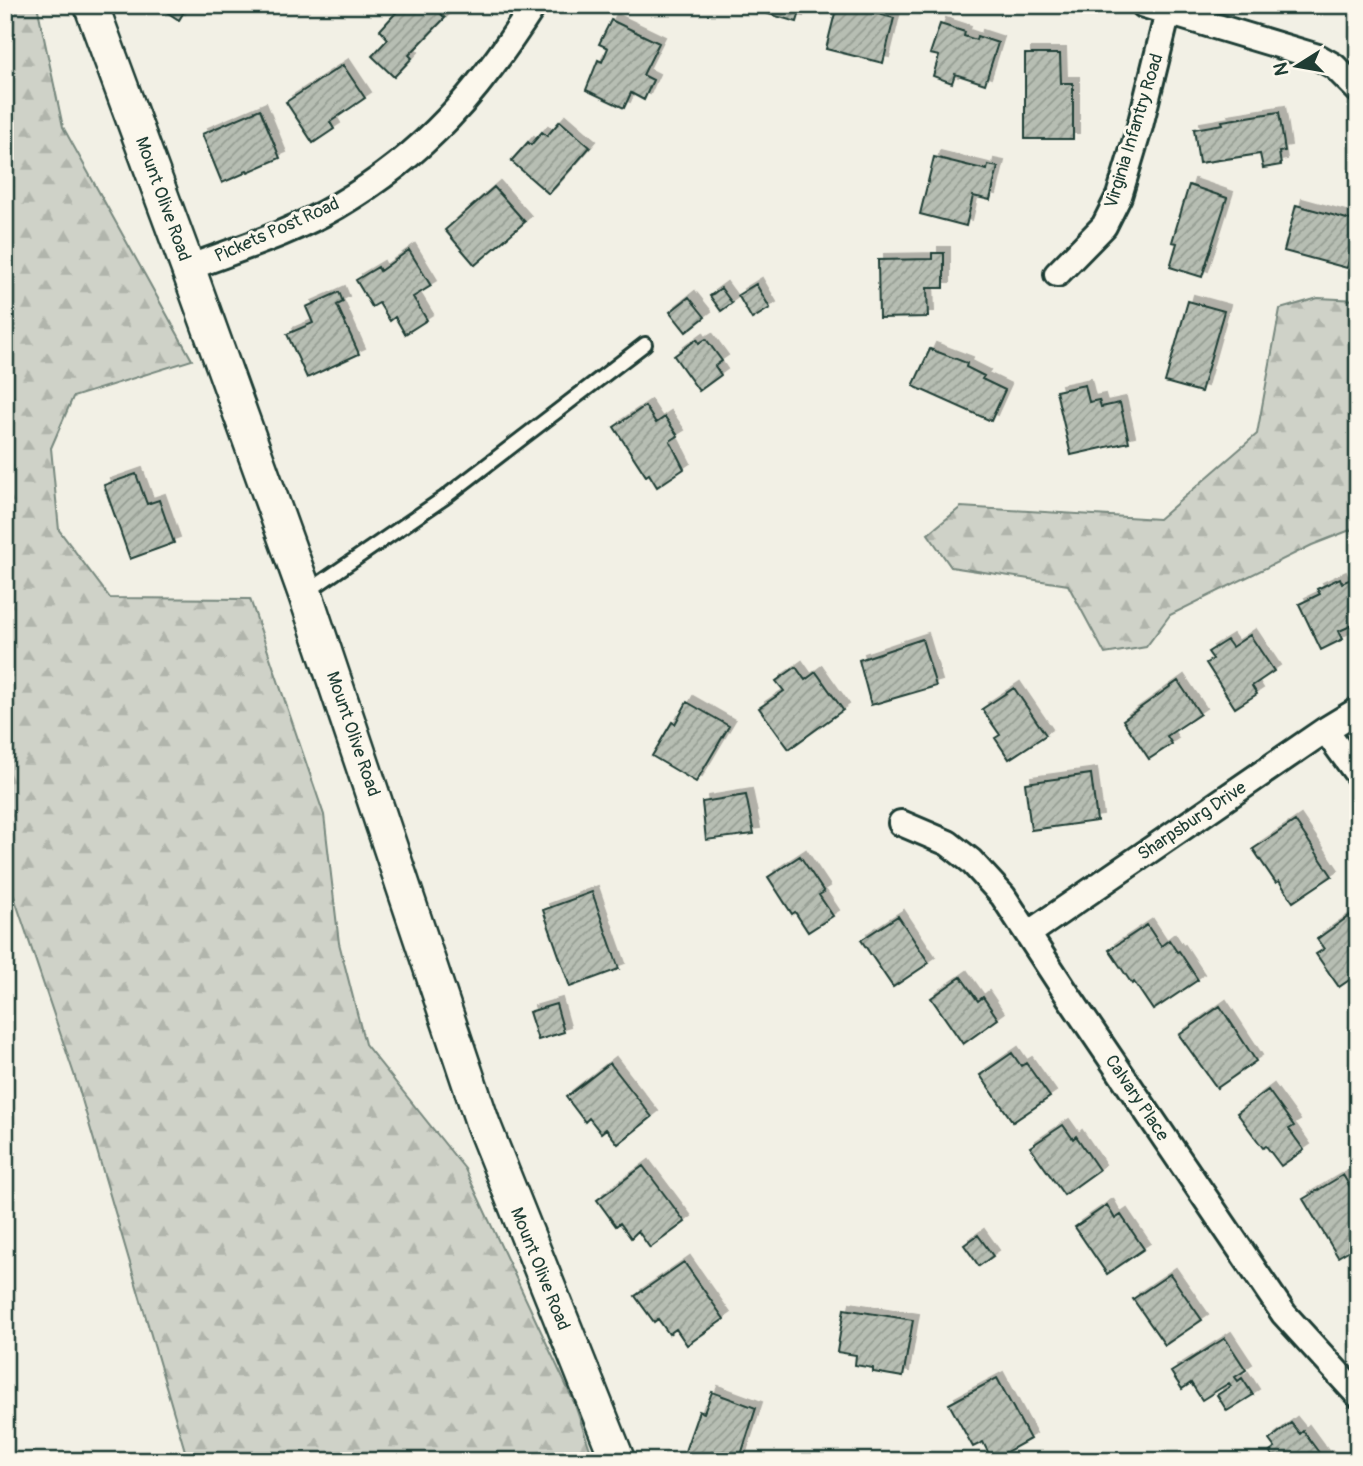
<svg xmlns="http://www.w3.org/2000/svg" width="1363" height="1466" viewBox="0 0 1363 1466" font-family="Pangolin,sans-serif">
  <style>
    .forest { fill: url(#forest-firs); stroke: #77887e; stroke-width: 2 }
    .building { fill: url(#building-hatch); stroke: #1f3d34; stroke-width: 2; filter: url(#shadow) }
    .lines { fill: none; stroke-linecap: round; stroke-linejoin: round }
    .lane-casing { stroke: #1f3d34; stroke-width: 18 }
    .street-casing { stroke: #1f3d34; stroke-width: 30 }
    .secondary-casing { stroke: #1f3d34; stroke-width: 38 }
    .lane { stroke: #fbf7ec; stroke-width: 12 }
    .street { stroke: #fbf7ec; stroke-width: 24 }
    .secondary { stroke: #fbf7ec; stroke-width: 33 }
    .labels { text-anchor: middle; dominant-baseline: central; stroke-width: 6; stroke-linejoin: round; paint-order: stroke }
    .street-label { font-size: 18px; fill: #1f3d34; stroke: #fbf7ec }
  </style>
  <defs>
    <pattern id="forest-firs" width="22" height="20" patternUnits="userSpaceOnUse" patternTransform="scale(1.75)"><rect width="22" height="20" fill="#cfd2c8"/><path d="M5 1l3.5 6h-7zM16 11l3.5 6h-7z" fill="#b1b5ac"/></pattern>
    <pattern id="building-hatch" width="6" height="6" patternUnits="userSpaceOnUse" patternTransform="scale(1.75)"><rect width="6" height="6" fill="#b7beb3"/><path d="M-1 1l2-2M0 6l6-6M5 7l2-2" fill="none" stroke="#949c92"/></pattern>
    <filter id="shadow"><feDropShadow dx="6" dy="-6" stdDeviation="0" flood-color="#0004"/></filter>
  </defs>
  <rect width="100%" height="100%" fill="#f2f0e5"/>
  <filter id="ink" filterUnits="userSpaceOnUse"><feTurbulence type="fractalNoise" baseFrequency=".0143" numOctaves="2"/><feDisplacementMap in="SourceGraphic" scale="14" xChannelSelector="R" yChannelSelector="G"/><feConvolveMatrix kernelMatrix="1 2 1 2 8 2 1 2 1" color-interpolation-filters="sRGB"/></filter>
  <g filter="url(#ink)">
    <path class="forest" d="M5 5H37L63 127 192 360 73 397 51 448 59 530 110 598 250 599 324 815 339 943 365 1044 465 1169 574 1402 594 1461H188L78 1086 5 870Z
      M1318 298 1358 300V527L1312 545 1170 615 1146 647 1105 654 1068 585 951 567 928 534 961 507 1159 519 1257 434 1280 309Z"/>
    <path class="building" d="M156 5H188L179 20Z
      M403 5H432L445 18 409 55 412 58 394 77 372 56 388 39 380 30Z
      M736 5H802L797 22Z
      M837 5H867L866 11 894 18 883 63 826 49Z
      M611 20 659 43 643 75 653 80 644 100 631 93 624 108 586 90 598 60 602 62 608 48 599 44Z
      M940 24 965 32 964 36 976 40 977 36 998 43 985 84 955 74 952 83 933 76 939 56 930 54Z
      M1025 54H1060L1061 83H1073V139H1025Z
      M343 65 365 98 330 122 334 129 313 143 286 102Z
      M260 109 280 158 248 172 247 170 244 171 245 173 222 183 202 134Z
      M1279 112 1285 151 1279 152 1281 165 1263 168 1260 154 1199 163 1194 129 1223 124 1222 121Z
      M560 121 590 147 549 194 511 161 528 142 531 145 542 132 547 136Z
      M934 157 987 170 988 165 998 167 990 200 973 196 966 226 920 214Z
      M1189 185 1227 198 1202 277 1170 267 1177 243 1172 242Z
      M494 187 525 222 475 265 445 230Z
      M1296 205 1358 222 1347 268 1284 251Z
      M409 250 431 286 413 297 427 320 405 334 395 317 390 321 379 303 372 307 356 280 378 267 380 271Z
      M932 253H944V288H927L928 317 879 318 878 260 932 259Z
      M756 284 770 308 752 319 738 295Z
      M721 288 732 303 721 311 710 296Z
      M339 292 343 302 337 305 359 354 307 378 287 334 313 323 306 307Z
      M689 297 705 317 686 332 670 312Z
      M1188 301 1224 311 1201 392 1165 382Z
      M697 339 699 343 706 339 722 361 715 366 721 375 699 391 674 356Z
      M930 349 967 363 966 367 984 376 982 379 1005 390 991 421 913 386Z
      M1085 385 1089 402 1099 400 1101 407 1120 403 1129 442 1071 455 1056 391Z
      M645 406 656 423 665 417 678 436 670 441 684 469 657 487 649 474 646 476 614 427Z
      M136 474 147 504 159 500 174 543 130 559 104 485Z
      M1356 577 1358 623 1339 631 1343 639 1321 650 1299 604 1320 594 1317 589 1340 578 1342 583Z
      M1250 635 1274 671 1252 686 1257 694 1235 708 1206 663 1213 659 1208 652 1227 640 1232 647Z
      M922 639 936 686 871 705 859 660Z
      M796 667 805 680 816 672 843 710 789 749 759 708 784 691 776 681Z
      M1178 681 1200 714 1167 736 1172 744 1149 759 1123 720Z
      M1014 688 1046 735 1009 759 995 738 1000 735 982 709Z
      M687 702 729 726 696 782 652 756 672 722 675 724Z
      M1091 774 1097 821 1031 830 1025 783Z
      M746 795 754 834 706 840 702 802Z
      M1295 821 1332 876 1293 902 1279 881 1276 883 1253 849Z
      M800 856 824 892 819 895 833 916 808 932 795 912 792 914 768 877Z
      M592 892 619 969 570 987 543 910Z
      M1352 914 1358 922V974L1339 987 1316 954 1324 949 1317 939Z
      M898 916 929 963 893 987 861 940Z
      M1147 925 1161 946 1169 940 1177 952 1179 951 1198 980 1153 1010 1134 982 1132 984 1109 950Z
      M961 977 978 1001 983 997 998 1019 963 1044 931 998Z
      M556 1004 564 1032 538 1040 529 1012Z
      M1220 1006 1256 1061 1217 1088 1179 1035Z
      M1012 1053 1021 1066 1026 1063 1050 1097 1013 1122 980 1075Z
      M610 1063 652 1117 618 1144 606 1129 601 1133 589 1118 585 1122 566 1097Z
      M1268 1090 1294 1126 1289 1129 1304 1150 1281 1166 1266 1146 1263 1148 1237 1113Z
      M1063 1125 1073 1139 1076 1136 1099 1170 1064 1195 1030 1147Z
      M643 1166 685 1222 650 1248 638 1231 631 1238 620 1223 616 1226 597 1200Z
      M1343 1175 1358 1200V1245L1338 1257 1303 1199Z
      M1107 1205 1115 1219 1121 1215 1144 1249 1107 1274 1075 1227Z
      M978 1235 993 1256 979 1266 964 1245Z
      M684 1262 724 1319 687 1345 676 1329 669 1334 658 1319 654 1322 635 1296Z
      M1170 1274 1202 1320 1165 1345 1133 1299Z
      M844 1309 913 1320 903 1377 873 1372V1368L855 1365 856 1355 837 1352Z
      M1225 1338 1246 1370 1235 1377 1238 1381 1242 1378 1253 1395 1227 1411 1217 1395 1231 1386 1229 1383 1202 1400 1191 1383 1182 1389 1171 1372Z
      M997 1378 1030 1439 992 1460 983 1442 973 1447 949 1404Z
      M712 1392 756 1408 739 1461 732 1459V1461H704L684 1454 699 1411 704 1413Z
      M1291 1423 1300 1434 1303 1431 1323 1458 1326 1456 1330 1461H1276L1270 1452 1275 1448 1269 1440Z"/>
    <g class="lines">
      <g class="lane-casing">
        <path id="lane" d="M307 592 444 498 645 344"/>
      </g>
      <g class="street-casing">
        <path id="street" d="M1144 5 1318 57 1334 66 1358 90
          M188 268C238 249 291 233 337 206 426 154 479 91 534 5
          M1057 274 1104 226 1119 196 1140 126 1168 12
          M1325 730 1358 775
          M901 823 948 843 971 861 1003 896 1067 994 1284 1314 1358 1395
          M1028 934 1325 730 1358 710"/>
      </g>
      <g class="secondary-casing">
        <path id="secondary" d="M91 5 188 268 305 593 483 1124 618 1461"/>
      </g>
      <use href="#lane" class="lane"/>
      <use href="#street" class="street"/>
      <use href="#secondary" class="secondary"/>
    </g>
  </g>
  <g class="labels">
    <g class="street-label">
      <text transform="translate(1134 131) rotate(-73)">Virginia Infantry Road</text>
      <text transform="translate(163 199) rotate(70)">Mount Olive Road</text>
      <text transform="translate(277 230) rotate(-24)">Pickets Post Road</text>
      <text transform="translate(353 734) rotate(71)">Mount Olive Road</text>
      <text transform="translate(1192 821) rotate(-34)">Sharpsburg Drive</text>
      <text transform="translate(1137 1098) rotate(56)">Calvary Place</text>
      <text transform="translate(540 1269) rotate(68)">Mount Olive Road</text>
    </g>
  </g>
  <rect width="1363" height="1466" fill="none" stroke="#fbf7ec" stroke-width="28"/>
  <rect x="14" y="14" width="1335" height="1438" fill="none" stroke="#1f3d34" stroke-width="2.5" filter="url(#ink)"/>
  <g transform="translate(1297 66) rotate(259)" stroke="#fbf7ec" stroke-width="5" paint-order="stroke">
  <path d="M0-5L12 26L0 18L-12 26Z" fill="#1f3d34"/>
  <text y="-10" font-size="19" font-weight="bold" text-anchor="middle" fill="#1f3d34">N</text>
  </g>
</svg>
